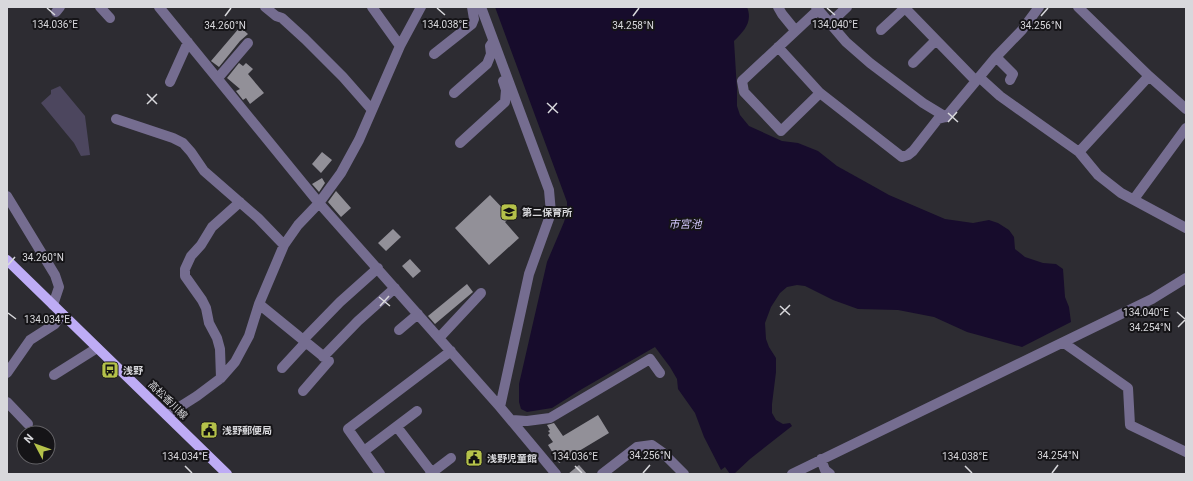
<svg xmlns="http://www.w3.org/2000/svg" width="1193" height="481" viewBox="0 0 1193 481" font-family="Roboto,'Noto Sans JP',sans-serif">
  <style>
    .green { fill: #4c465e }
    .water { fill: #170c2c }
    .building { fill: #929098 }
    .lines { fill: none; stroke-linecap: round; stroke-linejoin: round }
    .minor { stroke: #756d90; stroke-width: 10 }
    .major { stroke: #beacf5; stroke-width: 10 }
    .ticks { fill: none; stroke: #d8d8dc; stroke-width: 1.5 }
    .labels { text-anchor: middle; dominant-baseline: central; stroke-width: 4; stroke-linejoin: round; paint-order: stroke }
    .poi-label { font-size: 10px; font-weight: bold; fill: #d8d8dc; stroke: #151417; text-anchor: start }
    .street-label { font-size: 10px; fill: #d8d8dc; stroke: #151417 }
    .water-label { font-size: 11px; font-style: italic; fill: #d2c7fb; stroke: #151417 }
    .ticks-label { font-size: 10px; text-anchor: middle; fill: #d8d8dc; stroke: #151417; stroke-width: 4; stroke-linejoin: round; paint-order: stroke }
  </style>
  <rect width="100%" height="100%" fill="#2d2c32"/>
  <path class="green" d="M60 86 85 116 90 155 81 156 74 143 41 103 51 94V90Z"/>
  <path class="water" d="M495 7H747C753 22 744 31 734 41L737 90V106L740 115 749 126 782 141 798 143 818 151 837 166 873 186 889 195 945 219 973 223 989 220 998 223 1009 230 1014 237 1015 249 1025 257 1043 263 1056 264 1063 269 1065 297 1069 307 1071 322 1022 347 967 332 934 317 898 310 858 309 833 300 805 286 797 285 787 287 780 293 771 307 765 323 766 339 769 347 776 358V372L772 404V413L776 420 783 424 790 423 792 426 750 459 734 474H730L725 467 721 470 704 437 695 413 678 389 677 379 670 367 655 347 582 389 552 408 527 412 521 409 519 402V384L547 262 564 222 567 212V202Z"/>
  <path class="building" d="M240 27 248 34 240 41 219 67 211 61Z
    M239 63 243 66 246 63 253 69 248 74 264 93 250 104 246 98 243 100 236 91 240 89 227 78Z
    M322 152 332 160 321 173 312 164Z
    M322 178 325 183 319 192 312 184Z
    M336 191 351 208 341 217 328 202Z
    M490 195 511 217 505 222 519 238 489 265 455 228Z
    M393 229 401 237 386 251 378 243Z
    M410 259 421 271 413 278 402 266Z
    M467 284 473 292 435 324 428 316Z
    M598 415 609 433 559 463 548 445 553 442 548 435 550 433 548 431 550 430 547 425 554 423 563 436Z
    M579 465 587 474H568Z"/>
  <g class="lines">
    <path class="minor" d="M100 7 110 18
      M159 7 319 203 500 407 556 474
      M265 7 276 16 282 18 305 39 343 77 372 110
      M372 7 400 46
      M481 7 549 190 551 213 529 274 500 407
      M778 7 782 14 795 30
      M816 7 846 42 870 63 923 103 946 117 996 57 1022 30 1039 7
      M1078 7 1149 76 1186 109
      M905 8 976 81
      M818 10 742 81 744 92 781 131 820 93
      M56 12 60 7
      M829 24 847 7
      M881 30 906 7
      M778 47 820 93 902 157 908 155 913 151 938 119 946 117
      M434 54 472 24 474 19 472 7
      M996 57 1013 74 1010 80
      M913 63 935 41
      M979 77 1000 96 1079 152 1098 175 1121 193 1186 228
      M218 78 248 43
      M170 82 188 42
      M454 93 487 64 491 54 490 46 492 43
      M116 119 173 138 183 143 191 152 204 171 258 218 284 245
      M460 143 505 102 506 90 503 81
      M1079 152 1149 76
      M7 196 55 275 59 287 53 305
      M1134 199 1186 128
      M259 304 329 361 303 391
      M399 330 418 314
      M439 338 481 293
      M303 340 340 302 378 268
      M1064 343 1128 388 1130 425 1186 452
      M323 357 358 321 395 288
      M282 368 306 342
      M7 373 30 340 55 324 62 314
      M54 375 97 348
      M221 378 220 349 217 338 209 323 206 308 202 300 185 276V269L191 256 201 245 212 227 240 202
      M7 402 28 424
      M167 415 197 396 221 378 235 362 249 336 259 304 284 245 298 225 319 203 341 173 359 140 400 46 421 7
      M512 420 527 421 550 418 650 359 660 373
      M397 427 433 474
      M364 451 417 411
      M821 459 825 470 830 474
      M380 474 348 429 451 351
      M430 474 451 458
      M602 474 637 447 652 445 662 452 684 474
      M792 474 1152 299 1186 278"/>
    <path class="major" d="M7 260 227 474"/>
  </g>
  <path class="ticks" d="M47 8 55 15M437 8 445 15M827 8 835 15M225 16 231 8M633 16 639 8M1041 16 1048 8M147 94 157 104M547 103 558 113M147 104 157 94M548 113 557 103M948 113 958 122M948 122 957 112M8 265 15 257M379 297 390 306M380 306 389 296M780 306 790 315M1177 312 1185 319M8 313 16 319M780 315 790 305M1178 327 1185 320M185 466 192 473M575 466 582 473M965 466 972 473M643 473 650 465M1052 473 1058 465"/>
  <defs>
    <g id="school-square" transform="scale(0.9)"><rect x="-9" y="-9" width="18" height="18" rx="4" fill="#b5c24a" stroke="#151417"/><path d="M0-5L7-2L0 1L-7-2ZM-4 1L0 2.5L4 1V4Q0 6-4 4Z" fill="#111"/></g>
    <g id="bus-square" transform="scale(0.9)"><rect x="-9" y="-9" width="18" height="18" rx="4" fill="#b5c24a" stroke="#151417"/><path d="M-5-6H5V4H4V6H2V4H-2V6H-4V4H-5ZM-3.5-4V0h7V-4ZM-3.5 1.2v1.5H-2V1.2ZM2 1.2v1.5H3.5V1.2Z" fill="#111"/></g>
    <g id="civic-square" transform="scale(0.9)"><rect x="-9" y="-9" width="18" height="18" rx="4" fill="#b5c24a" stroke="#151417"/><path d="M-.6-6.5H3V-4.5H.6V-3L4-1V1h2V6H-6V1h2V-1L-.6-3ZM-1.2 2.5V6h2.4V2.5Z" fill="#111"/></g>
  </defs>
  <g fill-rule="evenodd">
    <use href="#school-square" x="509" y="212"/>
    <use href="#bus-square" x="110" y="370"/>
    <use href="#civic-square" x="209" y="430"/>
    <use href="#civic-square" x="474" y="458"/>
  </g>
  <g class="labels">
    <g class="poi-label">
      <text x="522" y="212">第二保育所</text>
      <text x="123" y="370">浅野</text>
      <text x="222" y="430">浅野郵便局</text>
      <text x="487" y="458">浅野児童館</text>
    </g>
    <g class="street-label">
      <text transform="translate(168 400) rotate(44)">高松香川線</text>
    </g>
    <g class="water-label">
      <text x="685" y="224">市宮池</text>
    </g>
  </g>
  <g class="ticks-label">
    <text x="55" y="28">134.036°E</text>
    <text x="445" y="28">134.038°E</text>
    <text x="835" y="28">134.040°E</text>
    <text x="225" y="29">34.260°N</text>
    <text x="633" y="29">34.258°N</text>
    <text x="1041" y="29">34.256°N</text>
    <text x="43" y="261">34.260°N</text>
    <text x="1146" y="316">134.040°E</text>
    <text x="47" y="323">134.034°E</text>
    <text x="1150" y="331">34.254°N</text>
    <text x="650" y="459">34.256°N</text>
    <text x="1058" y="459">34.254°N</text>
    <text x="185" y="460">134.034°E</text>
    <text x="575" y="460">134.036°E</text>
    <text x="965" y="460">134.038°E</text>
  </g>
  <rect width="1193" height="481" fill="none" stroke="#d8d8dc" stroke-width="16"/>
  <g transform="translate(36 445) rotate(311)"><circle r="19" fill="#151417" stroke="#636266"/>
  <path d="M0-3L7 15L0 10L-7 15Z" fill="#b5c24a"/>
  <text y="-6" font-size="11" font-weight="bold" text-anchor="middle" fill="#d8d8dc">N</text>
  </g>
</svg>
